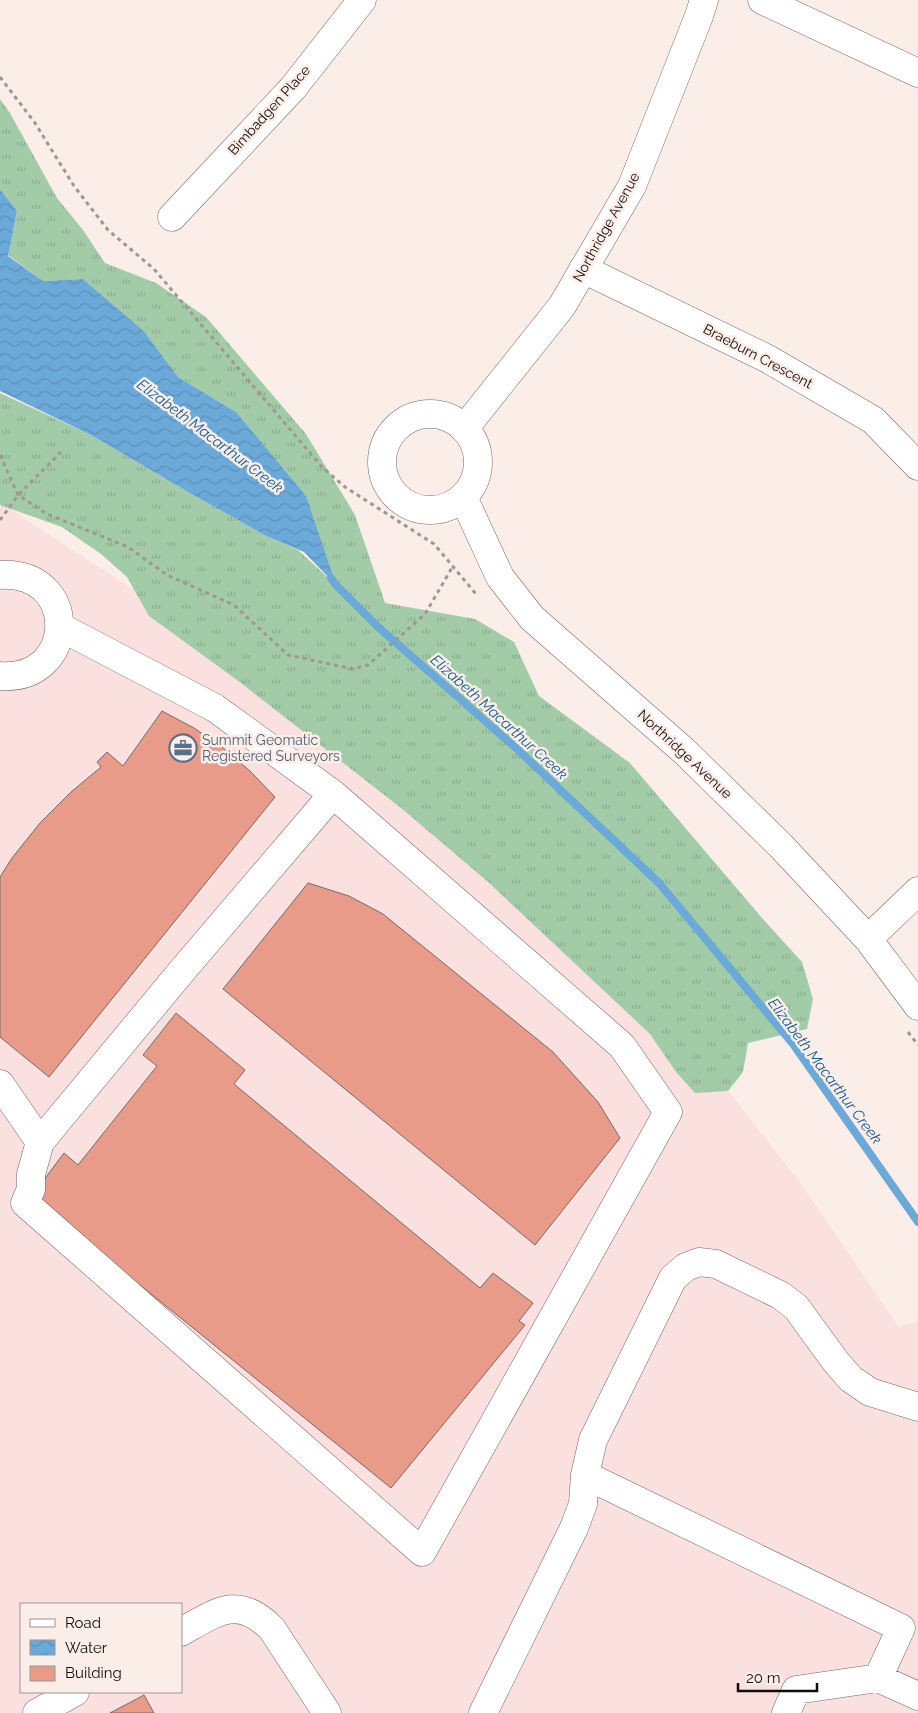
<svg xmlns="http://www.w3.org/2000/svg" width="918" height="1713" viewBox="0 0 918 1713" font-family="Raleway,sans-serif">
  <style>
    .commercial { fill: #fbe0e0; fill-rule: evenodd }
    .grass { fill: url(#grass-tufts) }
    .water { fill: url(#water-waves) }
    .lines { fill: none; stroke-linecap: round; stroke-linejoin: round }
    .stream { stroke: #6ba9d9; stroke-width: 8 }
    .building { fill: #e79b88; stroke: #766a67 }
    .minor-casing { stroke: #736863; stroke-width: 29 }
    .path { stroke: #a09792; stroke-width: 3; stroke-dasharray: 4 4; stroke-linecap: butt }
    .minor { stroke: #fff; stroke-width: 28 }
    .labels { text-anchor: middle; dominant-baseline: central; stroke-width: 5; stroke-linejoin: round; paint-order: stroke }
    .street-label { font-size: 14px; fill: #110d0b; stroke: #fbeee8 }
    .service-label { font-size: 14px; fill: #4e5e75; stroke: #fbeee8; text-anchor: start }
    .water-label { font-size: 15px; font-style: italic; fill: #145c8a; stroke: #fbeee8 }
  </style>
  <defs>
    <pattern id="grass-tufts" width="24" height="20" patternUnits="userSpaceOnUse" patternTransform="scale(1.25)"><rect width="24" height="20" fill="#a2cca7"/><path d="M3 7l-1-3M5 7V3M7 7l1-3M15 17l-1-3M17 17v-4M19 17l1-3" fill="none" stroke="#8aae8e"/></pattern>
    <pattern id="water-waves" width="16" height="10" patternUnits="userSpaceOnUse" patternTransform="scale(1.25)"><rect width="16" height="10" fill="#6ba9d9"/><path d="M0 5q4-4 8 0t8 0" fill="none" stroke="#5c90b9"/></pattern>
  </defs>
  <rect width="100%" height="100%" fill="#fbeee8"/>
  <path class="commercial" d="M0 501 26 520 268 676 620 970 728 1091 799 1181 899 1327 918 1322V1713H0ZM21 1604H181V1692H21Z"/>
  <path class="grass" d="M0 99 10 113 57 198 83 230 105 263 156 283 206 317 306 434 355 515 385 603 475 619 514 642 539 696 630 763 762 918 802 962 813 999 807 1029 748 1043 743 1072 728 1091 695 1093 676 1072 650 1034 487 881 401 808 237 680 149 616 127 577 101 554 62 527 0 505V393L91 435 195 496 266 536 298 550 335 584 236 412 178 377 144 331 83 279 43 281 8 255 17 211 0 189Z"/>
  <path class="water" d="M0 189 17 211 8 256 43 281 83 279 144 331 178 377 236 412 306 496 336 585 304 552 266 536 195 496 91 435 0 391Z"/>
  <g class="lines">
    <path class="stream" d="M331 578 336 585 377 626 516 748 659 883 793 1044 918 1222"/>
  </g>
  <path class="building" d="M162 711 194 728 222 747 250 771 275 797 49 1077 0 1037V877L12 858 40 823 71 792 101 767 97 762 107 752 123 766Z
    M308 883 349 896 383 914 553 1052 598 1102 620 1138 535 1245 223 989Z
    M176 1013 245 1070 234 1084 480 1288 493 1273 533 1303 519 1321 525 1325 391 1488 31 1197 64 1153 78 1165 157 1066 143 1055Z
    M144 1695 154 1713H110Z"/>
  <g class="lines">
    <g class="minor-casing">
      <path id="minor" d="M762 0 918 73
        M172 217 293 88 362 0
        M583 269 768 359 873 420 918 466
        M382 462a48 48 0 1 1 96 0a48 48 0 1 1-96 0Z
        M464 429 562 306 632 186 699 16 704 0
        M463 497 500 577 532 618 684 751 781 846 868 939 918 1006
        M0 575C80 570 78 682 0 676
        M868 939 918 891
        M0 1084 40 1142 181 972 333 794
        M40 1142 31 1174V1189L25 1203 422 1552 668 1112 622 1046 333 794 215 708 60 627
        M585 1475 901 1628 878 1678
        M181 1632C217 1612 238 1594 272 1629L327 1713
        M37 1713 75 1692
        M483 1713 574 1528 583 1504 585 1475 593 1440 673 1278 686 1267 699 1262 716 1264 780 1295 796 1307 836 1362 851 1379 870 1392 918 1407
        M786 1713 796 1690 878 1678 918 1696"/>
    </g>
    <path class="path" d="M0 77 35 123 74 186 108 230 154 269 322 467 345 487 434 544 476 594
      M0 455 18 495 47 514 128 547 167 575 234 605 288 655 353 669 368 665 425 614 453 566
      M0 520 18 495 61 452
      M908 1032 918 1045"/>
    <use href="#minor" class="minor"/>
  </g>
  <defs>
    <g id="office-ring" transform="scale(1.4375)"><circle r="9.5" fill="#fbeee8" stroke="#5c6f8a" stroke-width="1.5"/><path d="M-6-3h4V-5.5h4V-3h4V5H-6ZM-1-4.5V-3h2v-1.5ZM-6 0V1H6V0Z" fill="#5c6f8a"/></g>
  </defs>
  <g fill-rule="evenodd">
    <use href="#office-ring" x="183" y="748"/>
  </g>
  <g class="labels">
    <g class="street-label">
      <text transform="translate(269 110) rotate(-48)">Bimbadgen Place</text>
      <text transform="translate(606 227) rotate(-61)">Northridge Avenue</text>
      <text transform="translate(758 356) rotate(28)">Braeburn Crescent</text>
      <text transform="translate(685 754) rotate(43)">Northridge Avenue</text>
    </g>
    <g class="service-label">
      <text x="202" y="740">Summit Geomatic<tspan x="202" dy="16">Registered Surveyors</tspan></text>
    </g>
    <g class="water-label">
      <text transform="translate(210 436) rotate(37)">Elizabeth Macarthur Creek</text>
      <text transform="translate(499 717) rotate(42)">Elizabeth Macarthur Creek</text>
      <text transform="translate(825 1071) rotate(53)">Elizabeth Macarthur Creek</text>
    </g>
  </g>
  <rect x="20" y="1603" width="162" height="90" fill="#fbeee8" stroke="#9d9490"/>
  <rect x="30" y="1619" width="25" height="8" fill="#ffffff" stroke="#9d9490"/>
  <text x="65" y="1628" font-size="15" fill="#110d0b">Road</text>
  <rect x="30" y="1640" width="25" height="15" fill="url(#water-waves)" stroke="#9d9490"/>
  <text x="65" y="1653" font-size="15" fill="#110d0b">Water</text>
  <rect x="30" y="1666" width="25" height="15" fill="#e79b88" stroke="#9d9490"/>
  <text x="65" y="1678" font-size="15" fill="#110d0b">Building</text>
  <path d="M738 1683v8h79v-8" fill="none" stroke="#110d0b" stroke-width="2.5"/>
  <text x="746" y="1683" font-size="15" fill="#110d0b" stroke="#fbeee8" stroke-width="4" paint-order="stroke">20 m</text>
</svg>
